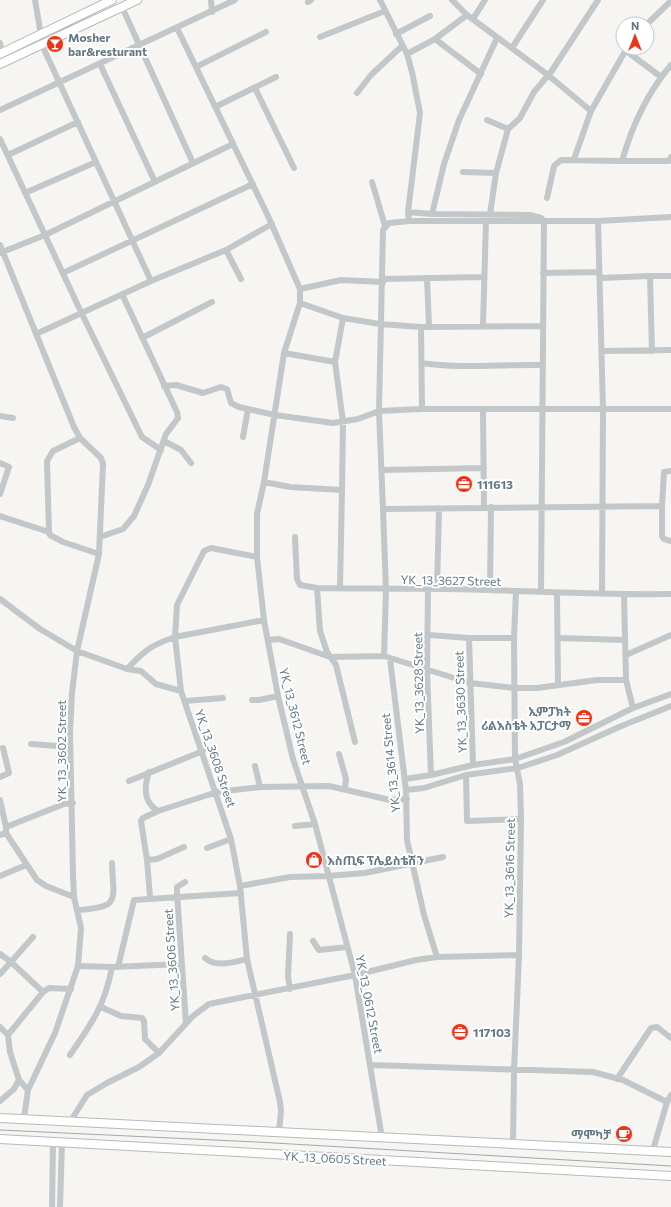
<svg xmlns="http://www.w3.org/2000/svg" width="671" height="1207" viewBox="0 0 671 1207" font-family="Commissioner,'Noto Sans Ethiopic',sans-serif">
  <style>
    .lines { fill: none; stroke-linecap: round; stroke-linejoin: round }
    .major-casing { stroke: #b5babd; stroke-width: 10 }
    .minor { stroke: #c2c7c9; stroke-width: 6 }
    .major { stroke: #fff; stroke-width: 8 }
    .tram { stroke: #a0a9ad; stroke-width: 1 }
    .labels { text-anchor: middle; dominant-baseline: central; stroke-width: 4; stroke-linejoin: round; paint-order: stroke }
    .poi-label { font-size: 12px; font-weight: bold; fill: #627984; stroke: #fff; text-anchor: start }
    .street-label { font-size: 12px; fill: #627984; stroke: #fff }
  </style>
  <rect width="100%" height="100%" fill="#f6f5f1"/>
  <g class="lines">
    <g class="major-casing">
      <path id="major" d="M0 54 112 0
        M0 64 137 0
        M0 1118 671 1152
        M0 1139 671 1176"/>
    </g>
    <path class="minor" d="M35 0 41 35
      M211 0 212 12
      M380 0 407 54 412 72 420 113 408 212 409 221H598L671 217
      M308 2 311 0
      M122 7 193 163
      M467 15 548 75 591 111
      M473 19 485 0
      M647 24 671 1
      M177 28 268 216 300 289V303L284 353 264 482 257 514V557L264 620 278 696 293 759 315 824 355 975 382 1138
      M396 34 430 16
      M320 37 385 11
      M435 39 481 74
      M0 43 2 53
      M42 45 151 281
      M512 48 543 0
      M625 50 661 77
      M407 54 435 39 467 15 452 0
      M100 64 155 182
      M196 67 266 32
      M255 88 294 168
      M357 93 371 75 402 46
      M215 107 276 77
      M0 110 235 0
      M487 120 508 129 496 173 490 214
      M508 129 520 118 534 92 551 72 598 0
      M0 139 81 312 142 437 161 450
      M8 155 78 122
      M574 159 591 111 627 48
      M622 161H669L671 157
      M463 172 496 173
      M372 182 385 226
      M25 193 96 162
      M547 198 554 166 561 160 622 161C632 126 647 93 671 65
      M408 212 432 214 530 215 541 218 544 221 541 592
      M432 214 444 164 459 120 497 38
      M409 221 389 223 383 230 379 411 383 509 662 506
      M598 221 603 409 602 593
      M0 245 74 427 80 438 101 458 103 464 99 554 77 651 72 693 70 732 73 875 74 897 81 928 78 966 55 1033 28 1090 24 1118
      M226 250 241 279
      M0 253 45 235 233 144
      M63 273 253 184
      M543 273 599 272
      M427 278 429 326
      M600 278 650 276
      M383 279 483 277
      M300 289 341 280 383 282
      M300 303 343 318 380 324 421 327 542 326
      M483 326 486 221
      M421 327 422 409
      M36 334 151 281 226 250 272 224
      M142 338 212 302
      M602 351 671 350
      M652 351 650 276H671
      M284 353 335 362
      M422 363C462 369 501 364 542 365
      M164 386 176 385 203 393 221 387 227 389 231 403 239 407 275 415 333 423 358 419 379 411 422 409H671
      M483 409 484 507
      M0 416 13 418
      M243 437 248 409
      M80 438 53 451 47 461 49 532 50 535 63 542 99 554
      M164 441 181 450 191 463
      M0 463 9 467 0 494
      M382 470 484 468
      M671 471 664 472 662 506V536L664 539 671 541
      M264 482 290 487 342 490 343 422 335 362 343 318
      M383 509 386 590 384 656
      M0 516 49 532
      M100 537 123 529 134 516 148 485 166 434 178 418 177 412 122 294
      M295 537 297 579 300 585 317 588
      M257 557 211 548 204 551 177 605 175 637 181 691 231 839 240 886 247 959 280 1102 281 1111 279 1132
      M340 587 342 490
      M437 589 439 509
      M428 590 427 671 431 775
      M490 590 491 507
      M557 593 558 684
      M0 599 40 629 77 651 127 669 141 671 156 684 181 691
      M429 635 469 638H514
      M469 638 473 765
      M558 638 625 640
      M268 640 279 639 330 657 384 656 470 683 514 688H537L597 680H626L624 595
      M626 655 671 635
      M390 659 406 790 407 840 424 915 437 957
      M127 669C144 651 151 645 175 637L264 620
      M626 680 633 708
      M252 700H259L278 696
      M185 701 223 698
      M355 742 336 665 327 652 320 631 317 588C374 589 432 588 489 590 550 592 610 595 671 594
      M31 744 70 747
      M339 754 346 779 345 788
      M255 766 260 787
      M149 772C144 787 143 802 158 811
      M466 775 467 821 521 819
      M0 777 9 773 3 748
      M405 779 431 775 473 765 515 759 564 742 633 708 671 694
      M129 781 203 751
      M406 790 424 788 466 775 518 768 557 755 619 727 671 706
      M0 800 6 827
      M295 826 315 824
      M6 833V827L64 804 73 803
      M0 835 6 833 37 880 46 886 74 897
      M207 848 231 839
      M147 860 157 859 184 847
      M0 876 26 865
      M185 882 177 887V893L186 1023
      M240 886 290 877 328 876 365 873 443 857
      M150 897 147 860 141 821 143 818 158 811 217 792 260 787 329 786 390 800 407 799
      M78 910C122 907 113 900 112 863
      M313 941 319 950 347 947
      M0 954 11 962 33 937
      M205 958C216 968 234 962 247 959
      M78 966 112 967 181 964
      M118 967 134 900 241 893
      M0 974 11 962 43 992 49 988 71 989
      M290 989 288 976 290 934
      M101 1007 121 1016 142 1018 144 1021 145 1039 159 1053
      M0 1027 8 1035
      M70 1055C92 1023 105 1005 112 967
      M371 1065 593 1072 623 1080 667 1102
      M617 1079 651 1028 657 1027 671 1038
      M28 1090 19 1080 10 1052 8 1035 43 992
      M0 1101 14 1089 19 1080
      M70 1122 87 1095 107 1083 139 1067 159 1053 193 1016 209 1004 355 975 416 960 437 957 519 955
      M513 1145 514 1071 519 955 521 819 520 784 515 759 514 638 516 592
      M653 1150 667 1102 671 1095
      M52 1207 53 1142
      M60 1207 62 1142"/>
    <use href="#major" class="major"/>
    <path class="tram" d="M0 1130 257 1142 671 1166"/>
  </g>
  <defs>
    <g id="bar-disc" transform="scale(0.9)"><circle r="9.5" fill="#ee3319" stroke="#fff"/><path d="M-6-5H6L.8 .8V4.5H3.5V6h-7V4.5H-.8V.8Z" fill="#fff"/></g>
    <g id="office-disc" transform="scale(0.9)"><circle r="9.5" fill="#ee3319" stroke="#fff"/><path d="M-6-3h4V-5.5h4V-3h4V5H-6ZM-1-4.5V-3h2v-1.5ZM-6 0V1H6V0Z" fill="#fff"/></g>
    <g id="shop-disc" transform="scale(0.9)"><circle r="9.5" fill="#ee3319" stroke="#fff"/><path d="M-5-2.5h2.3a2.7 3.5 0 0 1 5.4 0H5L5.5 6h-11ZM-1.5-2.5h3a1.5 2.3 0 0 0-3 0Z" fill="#fff"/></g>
    <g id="cafe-disc" transform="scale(0.9)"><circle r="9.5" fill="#ee3319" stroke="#fff"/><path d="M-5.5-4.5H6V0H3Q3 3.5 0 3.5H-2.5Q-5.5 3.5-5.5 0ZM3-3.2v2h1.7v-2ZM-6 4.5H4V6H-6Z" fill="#fff"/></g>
  </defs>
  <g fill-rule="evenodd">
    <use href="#bar-disc" x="55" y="44"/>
    <use href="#office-disc" x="464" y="484"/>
    <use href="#office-disc" x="584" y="718"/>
    <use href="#shop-disc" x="314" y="860"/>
    <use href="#office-disc" x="460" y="1032"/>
    <use href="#cafe-disc" x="624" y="1134"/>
  </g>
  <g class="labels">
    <g class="poi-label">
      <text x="68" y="37">Mosher<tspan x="68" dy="14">bar&amp;resturant</tspan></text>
      <text x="477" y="484">111613</text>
      <text x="571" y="711" text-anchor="end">ኢምፓክት<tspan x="571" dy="14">ሪልእስቴት አፓርታማ</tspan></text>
      <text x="327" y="860">እስጢፍ ፕሌይስቴሽን</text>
      <text x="473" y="1032">117103</text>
      <text x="611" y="1134" text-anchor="end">ማሞካቻ</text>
    </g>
    <g class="street-label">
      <text transform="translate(451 580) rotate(1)">YK_13_3627 Street</text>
      <text transform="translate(418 683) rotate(-91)">YK_13_3628 Street</text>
      <text transform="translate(460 702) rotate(-92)">YK_13_3630 Street</text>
      <text transform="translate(296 716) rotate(76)">YK_13_3612 Street</text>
      <text transform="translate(61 751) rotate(-90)">YK_13_3602 Street</text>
      <text transform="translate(216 758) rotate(71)">YK_13_3608 Street</text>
      <text transform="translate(390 763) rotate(-96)">YK_13_3614 Street</text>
      <text transform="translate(509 868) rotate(-89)">YK_13_3616 Street</text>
      <text transform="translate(171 960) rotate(-94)">YK_13_3606 Street</text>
      <text transform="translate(370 1004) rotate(79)">YK_13_0612 Street</text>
      <text transform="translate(335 1158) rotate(3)">YK_13_0605 Street</text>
    </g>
  </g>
  <g transform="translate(635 36)"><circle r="19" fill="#ffffff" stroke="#c0c9ce"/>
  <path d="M0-3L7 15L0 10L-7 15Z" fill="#ee3319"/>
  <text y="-6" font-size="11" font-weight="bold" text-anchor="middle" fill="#627984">N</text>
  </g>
</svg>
